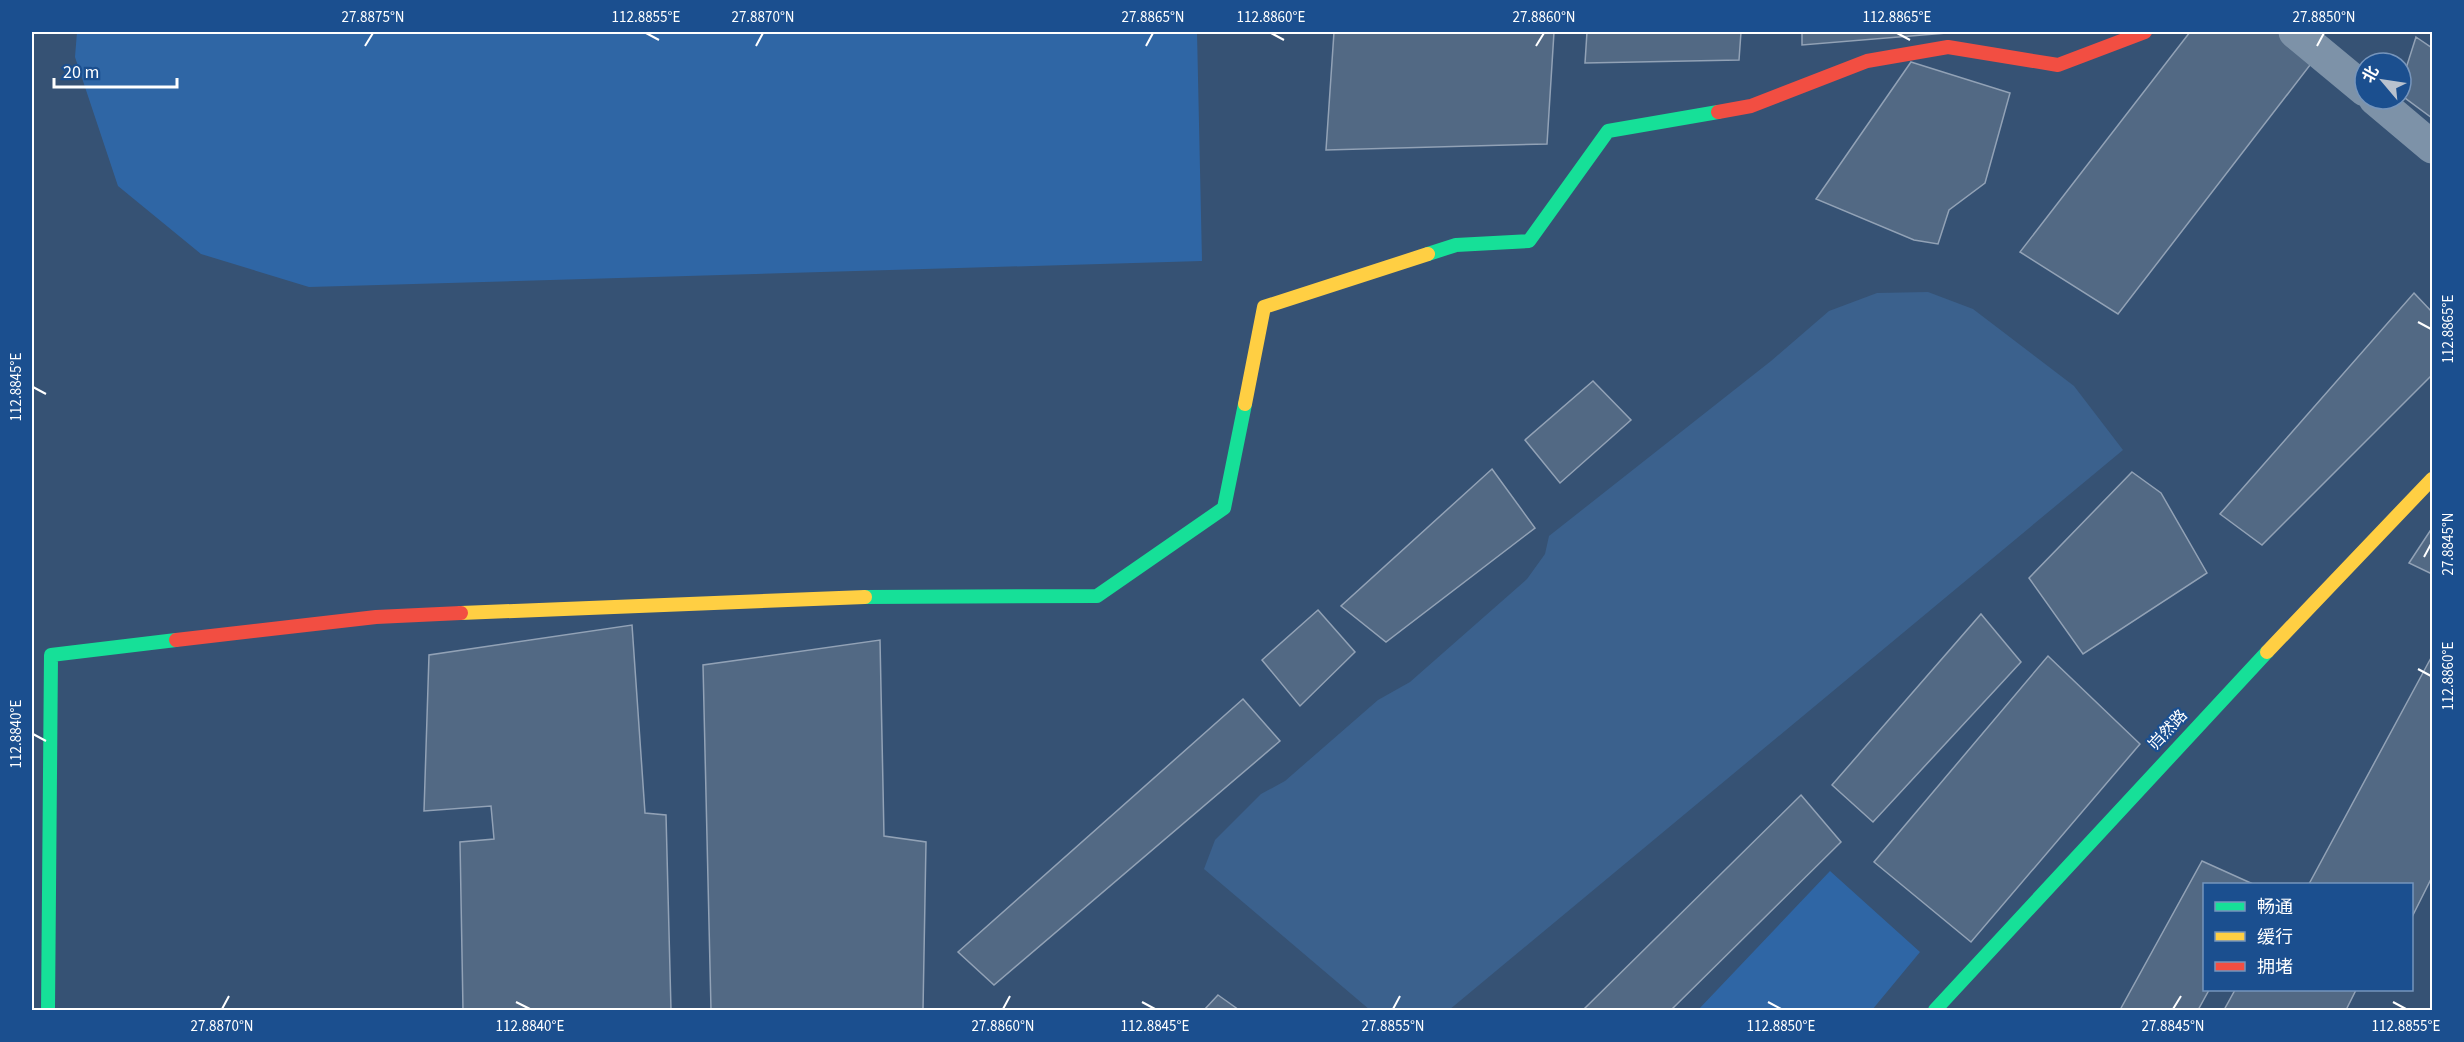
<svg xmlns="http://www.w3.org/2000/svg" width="2464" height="1042" viewBox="0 0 2464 1042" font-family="'Source Sans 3','Noto Sans SC',sans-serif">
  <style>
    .green { fill: #2f66a5 }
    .water { fill: #3b618d }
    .building { fill: #526984; stroke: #92a2b6; stroke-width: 1.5 }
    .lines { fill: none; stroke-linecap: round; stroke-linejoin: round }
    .street { stroke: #7d92a8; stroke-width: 33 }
    .fast { stroke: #16e098; stroke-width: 14 }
    .slow { stroke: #ffcf43; stroke-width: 14 }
    .jam { stroke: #f24e42; stroke-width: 14 }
    .ticks { fill: none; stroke: #fff; stroke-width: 2 }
    .labels { text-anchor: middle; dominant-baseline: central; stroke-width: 4.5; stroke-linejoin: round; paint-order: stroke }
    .street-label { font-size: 16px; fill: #fff; stroke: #1b4f8f }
    .neatline { fill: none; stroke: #fff; stroke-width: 2 }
    .ticks-label { font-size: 15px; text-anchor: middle; fill: #fff }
  </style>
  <rect width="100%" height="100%" fill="#365274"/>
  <path class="green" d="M77 32H1197L1202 261 309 287 201 254 118 186 75 57Z
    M1830 871 1920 952 1872 1010H1698Z"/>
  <path class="water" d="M1928 292 1973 309 2074 386 2123 450 1449 1010H1370L1204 869 1215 840 1261 794 1285 781 1378 700 1410 682 1527 579 1545 554 1549 536 1771 361 1829 311 1877 293Z"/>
  <path class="building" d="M1334 32H1554L1547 144 1326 150Z
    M1587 32H1741L1739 60 1585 63Z
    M1802 32H1959L1802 45Z
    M2190 32H2284L2317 56 2118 314 2020 252Z
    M2416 37 2432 48V118L2401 95V84Z
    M1911 62 2010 93 1985 183 1949 210 1938 244 1914 240 1816 199Z
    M2414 293 2432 312V375L2262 545 2220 514Z
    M1593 381 1631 420 1560 483 1525 440Z
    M1492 469 1535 528 1386 642 1341 606Z
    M2132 472 2161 493 2207 573 2083 654 2029 578Z
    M2432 528V574L2409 563Z
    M1318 610 1355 652 1300 706 1262 660Z
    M1981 614 2021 662 1873 822 1832 785Z
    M632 625 645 813 666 815 671 1010H463L460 842 494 839 491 806 424 811 429 655Z
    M880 640 884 836 926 842 923 1010H711L703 665Z
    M2048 656 2140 744 1971 942 1874 862Z
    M2432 656V877L2412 917V884H2309Z
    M1243 699 1280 741 994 985 958 952Z
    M1801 795 1841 842 1671 1010H1583Z
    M2202 861 2253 884H2204V990H2209L2198 1010H2120Z
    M2235 990H2356L2346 1010H2224Z
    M1218 995 1239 1010H1204Z"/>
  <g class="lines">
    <path class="street" d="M2295 32 2365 90
      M2375 99 2432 147"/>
    <path class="fast" d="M1428 254 1456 245 1529 241 1608 131 1718 112
      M865 597 1097 596 1224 508 1245 404
      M48 1010 51 655 176 640
      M1935 1010 2267 652"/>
    <path class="slow" d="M1245 404 1264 307 1428 254
      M461 613 865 597
      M2267 652 2432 479"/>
    <path class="jam" d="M1718 112 1751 106 1867 61 1948 47 2058 65 2145 32
      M176 640 376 617 461 613"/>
  </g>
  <path class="ticks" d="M646 33 659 40M1271 33 1284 40M1897 33 1910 40M365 46 373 33M756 46 763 33M1146 46 1153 33M1536 46 1544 33M2317 46 2324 33M2418 322 2431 329M33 387 46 394M2424 557 2431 544M2418 669 2431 676M33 734 46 741M516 1002 530 1009M1142 1002 1155 1009M1768 1002 1781 1009M2393 1002 2406 1009M222 1009 229 996M1003 1009 1010 996M1393 1009 1400 996M2173 1009 2181 996"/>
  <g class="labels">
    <g class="street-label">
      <text transform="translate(2168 730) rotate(-47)">岿然路</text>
    </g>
  </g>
  <rect width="2464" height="1042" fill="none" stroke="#1b4f8f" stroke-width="66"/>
  <rect x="2203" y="883" width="210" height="108" fill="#1b4f8f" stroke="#7695bc" stroke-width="1.5"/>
  <rect x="2215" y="902" width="30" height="9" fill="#16e098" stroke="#7695bc" stroke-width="1.5"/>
  <text x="2257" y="913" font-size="18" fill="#ffffff">畅通</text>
  <rect x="2215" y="932" width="30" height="9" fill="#ffcf43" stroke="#7695bc" stroke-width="1.5"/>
  <text x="2257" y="943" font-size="18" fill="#ffffff">缓行</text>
  <rect x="2215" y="962" width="30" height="9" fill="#f24e42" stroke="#7695bc" stroke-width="1.5"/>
  <text x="2257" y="973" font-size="18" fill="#ffffff">拥堵</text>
  <g transform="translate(2383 81) rotate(299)"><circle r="28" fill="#1b4f8f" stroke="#7695bc" stroke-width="1.5"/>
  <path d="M0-4.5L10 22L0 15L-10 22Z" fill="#b9c2ce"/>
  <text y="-9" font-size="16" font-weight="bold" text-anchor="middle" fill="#ffffff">北</text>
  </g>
  <path d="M54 78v9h123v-9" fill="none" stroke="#ffffff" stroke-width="3"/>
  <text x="63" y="78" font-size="18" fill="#ffffff" stroke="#1b4f8f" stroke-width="4.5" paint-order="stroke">20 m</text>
  <rect x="33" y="33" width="2398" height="976" class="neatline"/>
  <g class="ticks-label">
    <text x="373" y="22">27.8875°N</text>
    <text x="646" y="22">112.8855°E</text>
    <text x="763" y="22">27.8870°N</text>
    <text x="1153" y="22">27.8865°N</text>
    <text x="1271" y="22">112.8860°E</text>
    <text x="1544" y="22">27.8860°N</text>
    <text x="1897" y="22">112.8865°E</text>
    <text x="2324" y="22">27.8850°N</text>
    <text transform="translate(2448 329) rotate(-90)" y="5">112.8865°E</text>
    <text transform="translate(16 387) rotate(-90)" y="5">112.8845°E</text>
    <text transform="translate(2448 544) rotate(-90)" y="5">27.8845°N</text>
    <text transform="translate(2448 676) rotate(-90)" y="5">112.8860°E</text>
    <text transform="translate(16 734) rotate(-90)" y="5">112.8840°E</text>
    <text x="222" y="1031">27.8870°N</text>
    <text x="530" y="1031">112.8840°E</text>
    <text x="1003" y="1031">27.8860°N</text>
    <text x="1155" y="1031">112.8845°E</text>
    <text x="1393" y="1031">27.8855°N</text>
    <text x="1781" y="1031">112.8850°E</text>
    <text x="2173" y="1031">27.8845°N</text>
    <text x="2406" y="1031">112.8855°E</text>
  </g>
</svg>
